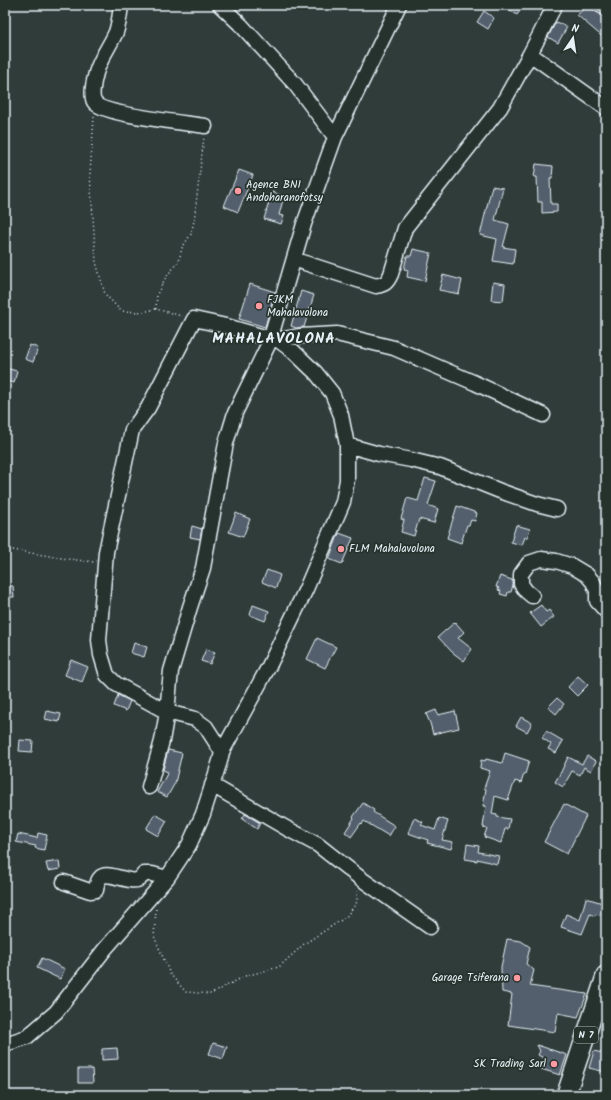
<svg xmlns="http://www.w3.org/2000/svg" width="611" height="1100" viewBox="0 0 611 1100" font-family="Kalam,sans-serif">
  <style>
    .building { fill: #535e6c; stroke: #e8f1f8 }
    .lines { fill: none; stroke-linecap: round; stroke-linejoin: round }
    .minor-casing { stroke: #e8f1f8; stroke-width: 17 }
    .major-casing { stroke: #e8f1f8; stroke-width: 21 }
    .path { stroke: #e8f1f8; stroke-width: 1.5; stroke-dasharray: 1 3; stroke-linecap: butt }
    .minor { stroke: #26332d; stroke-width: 14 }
    .major { stroke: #26332d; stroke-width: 18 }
    .poi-dot { fill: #ff9aa2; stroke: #26332d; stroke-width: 1.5 }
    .labels { text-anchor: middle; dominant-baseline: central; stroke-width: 3.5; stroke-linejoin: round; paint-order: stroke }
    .shield { fill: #26332d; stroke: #aeb8bb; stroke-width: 1 }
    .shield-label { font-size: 10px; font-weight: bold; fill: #e8f1f8 }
    .poi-label { font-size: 11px; fill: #e8f1f8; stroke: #26332d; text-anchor: start }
    .district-label { font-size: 15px; font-weight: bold; letter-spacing: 1px; fill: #e8f1f8; stroke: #26332d }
  </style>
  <rect width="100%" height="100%" fill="#2f3c3a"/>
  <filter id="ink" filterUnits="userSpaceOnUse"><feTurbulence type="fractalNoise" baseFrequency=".025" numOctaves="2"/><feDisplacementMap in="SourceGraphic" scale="8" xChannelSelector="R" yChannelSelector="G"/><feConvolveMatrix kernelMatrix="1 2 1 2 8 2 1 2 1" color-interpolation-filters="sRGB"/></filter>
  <g filter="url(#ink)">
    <path class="building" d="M503 5H524L517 15Z
      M588 5H592L593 9 596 12 606 16V40L577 15Z
      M484 11 494 18 488 29 477 22Z
      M556 22 567 27 558 43 548 37Z
      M536 164 553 166 552 178H550L551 204H557V212L542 213V202H538L537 177H534Z
      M239 170 253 175 238 212 224 206Z
      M492 186 503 188 495 220 509 224 503 247 515 249 513 264 493 261 497 239 480 235Z
      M272 192 284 196 279 215 284 216 281 224 264 219Z
      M413 249 431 253 425 281 407 277 408 270 404 269 407 256H411Z
      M443 275 462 280 459 294 439 290Z
      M493 282 505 284 503 301 491 300Z
      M250 284 275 292 265 327 239 319Z
      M301 291 314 295 304 327 296 328 291 326Z
      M30 345 38 348 33 362 25 359Z
      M5 368 17 371 14 383 5 381Z
      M425 478 436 481 428 505 438 509 434 523 419 519 414 536 401 532 404 520 401 519 407 498 418 501Z
      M457 506 477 513 475 521 471 520 469 525H467L461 543 447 538Z
      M236 513 250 519 243 537 229 532Z
      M516 525 530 529 527 538 525 537 522 545 511 542Z
      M192 526 202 529 200 539 190 537Z
      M339 533 353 538 342 564 329 559Z
      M267 570 280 575 276 588 262 582Z
      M500 576 512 580 513 585 511 592H508L507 596 500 594 501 591 498 590 499 588 496 587Z
      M5 586H13L14 597H5Z
      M253 605 269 611 265 621 250 615Z
      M541 605 546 612 549 610 554 617 541 627 530 613Z
      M455 622 464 632 458 638 472 649 464 661 452 652 438 637Z
      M317 638 336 647 325 668 307 659Z
      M134 643 147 647 144 657 131 653Z
      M206 649 215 652 210 664 201 661Z
      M71 660 88 667 82 682 65 675Z
      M578 676 588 685 577 696 568 687Z
      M118 695 130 701 126 711 114 706Z
      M557 698 564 704 556 714 548 707Z
      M436 710 438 715 455 711 459 728 433 734 430 723 426 714Z
      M47 711 61 714 59 722 45 719Z
      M521 717 532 723 527 732 516 726Z
      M546 731 563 741 556 753 548 749 551 744 542 738Z
      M20 740 33 741 32 752 19 751Z
      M168 750 182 753 175 783 167 797 157 792 168 772 163 770Z
      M505 753 529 761 525 774H524L521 783 515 781 508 800 495 796 492 814 497 815V817L510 819 508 829H505L501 843 484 837 487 828 483 827 486 806H483L486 789 484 788 490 771 480 768 481 760 485 761 486 759 502 763Z
      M587 756 596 761 591 771 584 767 580 775 572 771 563 787 555 782 561 772 568 757 582 764Z
      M363 803 374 810 373 812 395 826 389 836 364 821 362 824 361 823 351 837 345 832 354 818 353 817Z
      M564 804 586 816 567 854 544 842Z
      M155 814 167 821 158 836 146 829Z
      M245 814 260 823 257 829 242 819Z
      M414 818 423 822 421 825 435 830 439 818 448 821 442 840 453 842 451 849 427 843 428 840 408 833Z
      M38 833 47 835 44 850 35 848 36 846 16 842 18 834 37 838Z
      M467 844 479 846 478 852 499 856 497 864 477 859V861L465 859Z
      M59 861 60 869 48 871 46 863Z
      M586 898 606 904V917L596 914 595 916 590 914 582 934 561 927 566 914 580 920Z
      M507 939 521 941 530 947 526 964 534 970 530 986 587 994 578 1017 558 1013 555 1032 508 1025 512 994 502 992 501 967Z
      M42 958 65 969 60 979 37 968Z
      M213 1043 227 1047 223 1059 209 1054Z
      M537 1045 567 1055 560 1075 541 1069 547 1060 538 1055 540 1051Z
      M117 1048 118 1059 102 1060V1049Z
      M594 1051 606 1054V1072L589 1068Z
      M78 1069H92L93 1083H78Z"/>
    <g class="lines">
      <g class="minor-casing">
        <path id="minor" d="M121 5C120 13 119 24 116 32 110 46 100 58 96 73 94 80 90 98 95 103 104 115 187 123 205 126
          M220 5 241 25 295 84 335 137
          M600 5 606 8
          M530 54 606 108
          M294 259 305 263 376 286C385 284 387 283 391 274L405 228 500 108 530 54 555 5
          M347 445 379 454 411 460 440 467 500 491 537 504 557 509
          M532 596 526 591 521 584V574L529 563 541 559 556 561 572 566 587 575 593 582 597 591V601L606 611
          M222 752 206 727 195 719 167 712 116 684 107 675 101 655 99 640 106 552 132 430 148 408 194 319 226 326 271 339 278 340 300 336 337 334 394 348 475 383 543 415
          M212 785 286 828 318 845 360 878 430 927
          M149 787 162 741 167 712 171 671 190 607 203 568 226 443 235 413 271 339 274 326 304 224 335 137 399 5
          M64 882 90 891 96 890C97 886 97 880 100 878 107 870 128 883 137 880 141 879 142 876 144 874H152L167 878
          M5 1044 27 1037 56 1012 105 949 167 878 189 845 203 814 220 761 222 752 269 666 306 589 343 502 347 480V445L341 415 332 393 316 373 293 351 278 340"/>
      </g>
      <g class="major-casing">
        <path id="major" d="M566 1095 606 975"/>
      </g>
      <path class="path" d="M94 117 90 174 96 262 105 294 121 311 143 312 156 309 182 316
        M156 309 157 294 166 277 179 261 182 248 191 234 194 221 204 137
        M5 550H13L68 559 94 562
        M156 909 154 936 170 974 186 992 211 994 245 976 279 967 304 944 346 917 357 902V891"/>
      <use href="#minor" class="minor"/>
      <use href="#major" class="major"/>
    </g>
  </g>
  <g class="poi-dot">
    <circle cx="238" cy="191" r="4"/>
    <circle cx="259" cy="306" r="4"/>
    <circle cx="341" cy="549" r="4"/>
    <circle cx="517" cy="978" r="4"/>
    <circle cx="554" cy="1064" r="4"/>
  </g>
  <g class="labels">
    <rect class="shield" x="574" y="1027" width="24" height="16" rx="3"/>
    <g class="shield-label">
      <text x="586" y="1035">N 7</text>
    </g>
    <g class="poi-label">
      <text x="246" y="185">Agence BNI<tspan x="246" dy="13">Andoharanofotsy</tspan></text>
      <text x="267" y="300">FJKM<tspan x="267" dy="13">Mahalavolona</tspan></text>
      <text x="349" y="549">FLM Mahalavolona</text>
      <text x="509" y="978" text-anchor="end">Garage Tsiferana</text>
      <text x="546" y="1064" text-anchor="end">SK Trading Sarl</text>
    </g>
    <g class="district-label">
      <text x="274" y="339">MAHALAVOLONA</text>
    </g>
  </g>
  <rect width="611" height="1100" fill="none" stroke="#26332d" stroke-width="20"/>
  <rect x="10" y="10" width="591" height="1080" fill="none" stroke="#e8f1f8" stroke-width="1.5" filter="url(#ink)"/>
  <g transform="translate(573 38) rotate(13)" stroke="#26332d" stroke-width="3" paint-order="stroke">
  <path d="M0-3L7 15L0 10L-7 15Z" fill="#e8f1f8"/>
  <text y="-6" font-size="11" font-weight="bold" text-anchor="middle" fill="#e8f1f8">N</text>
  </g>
</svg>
